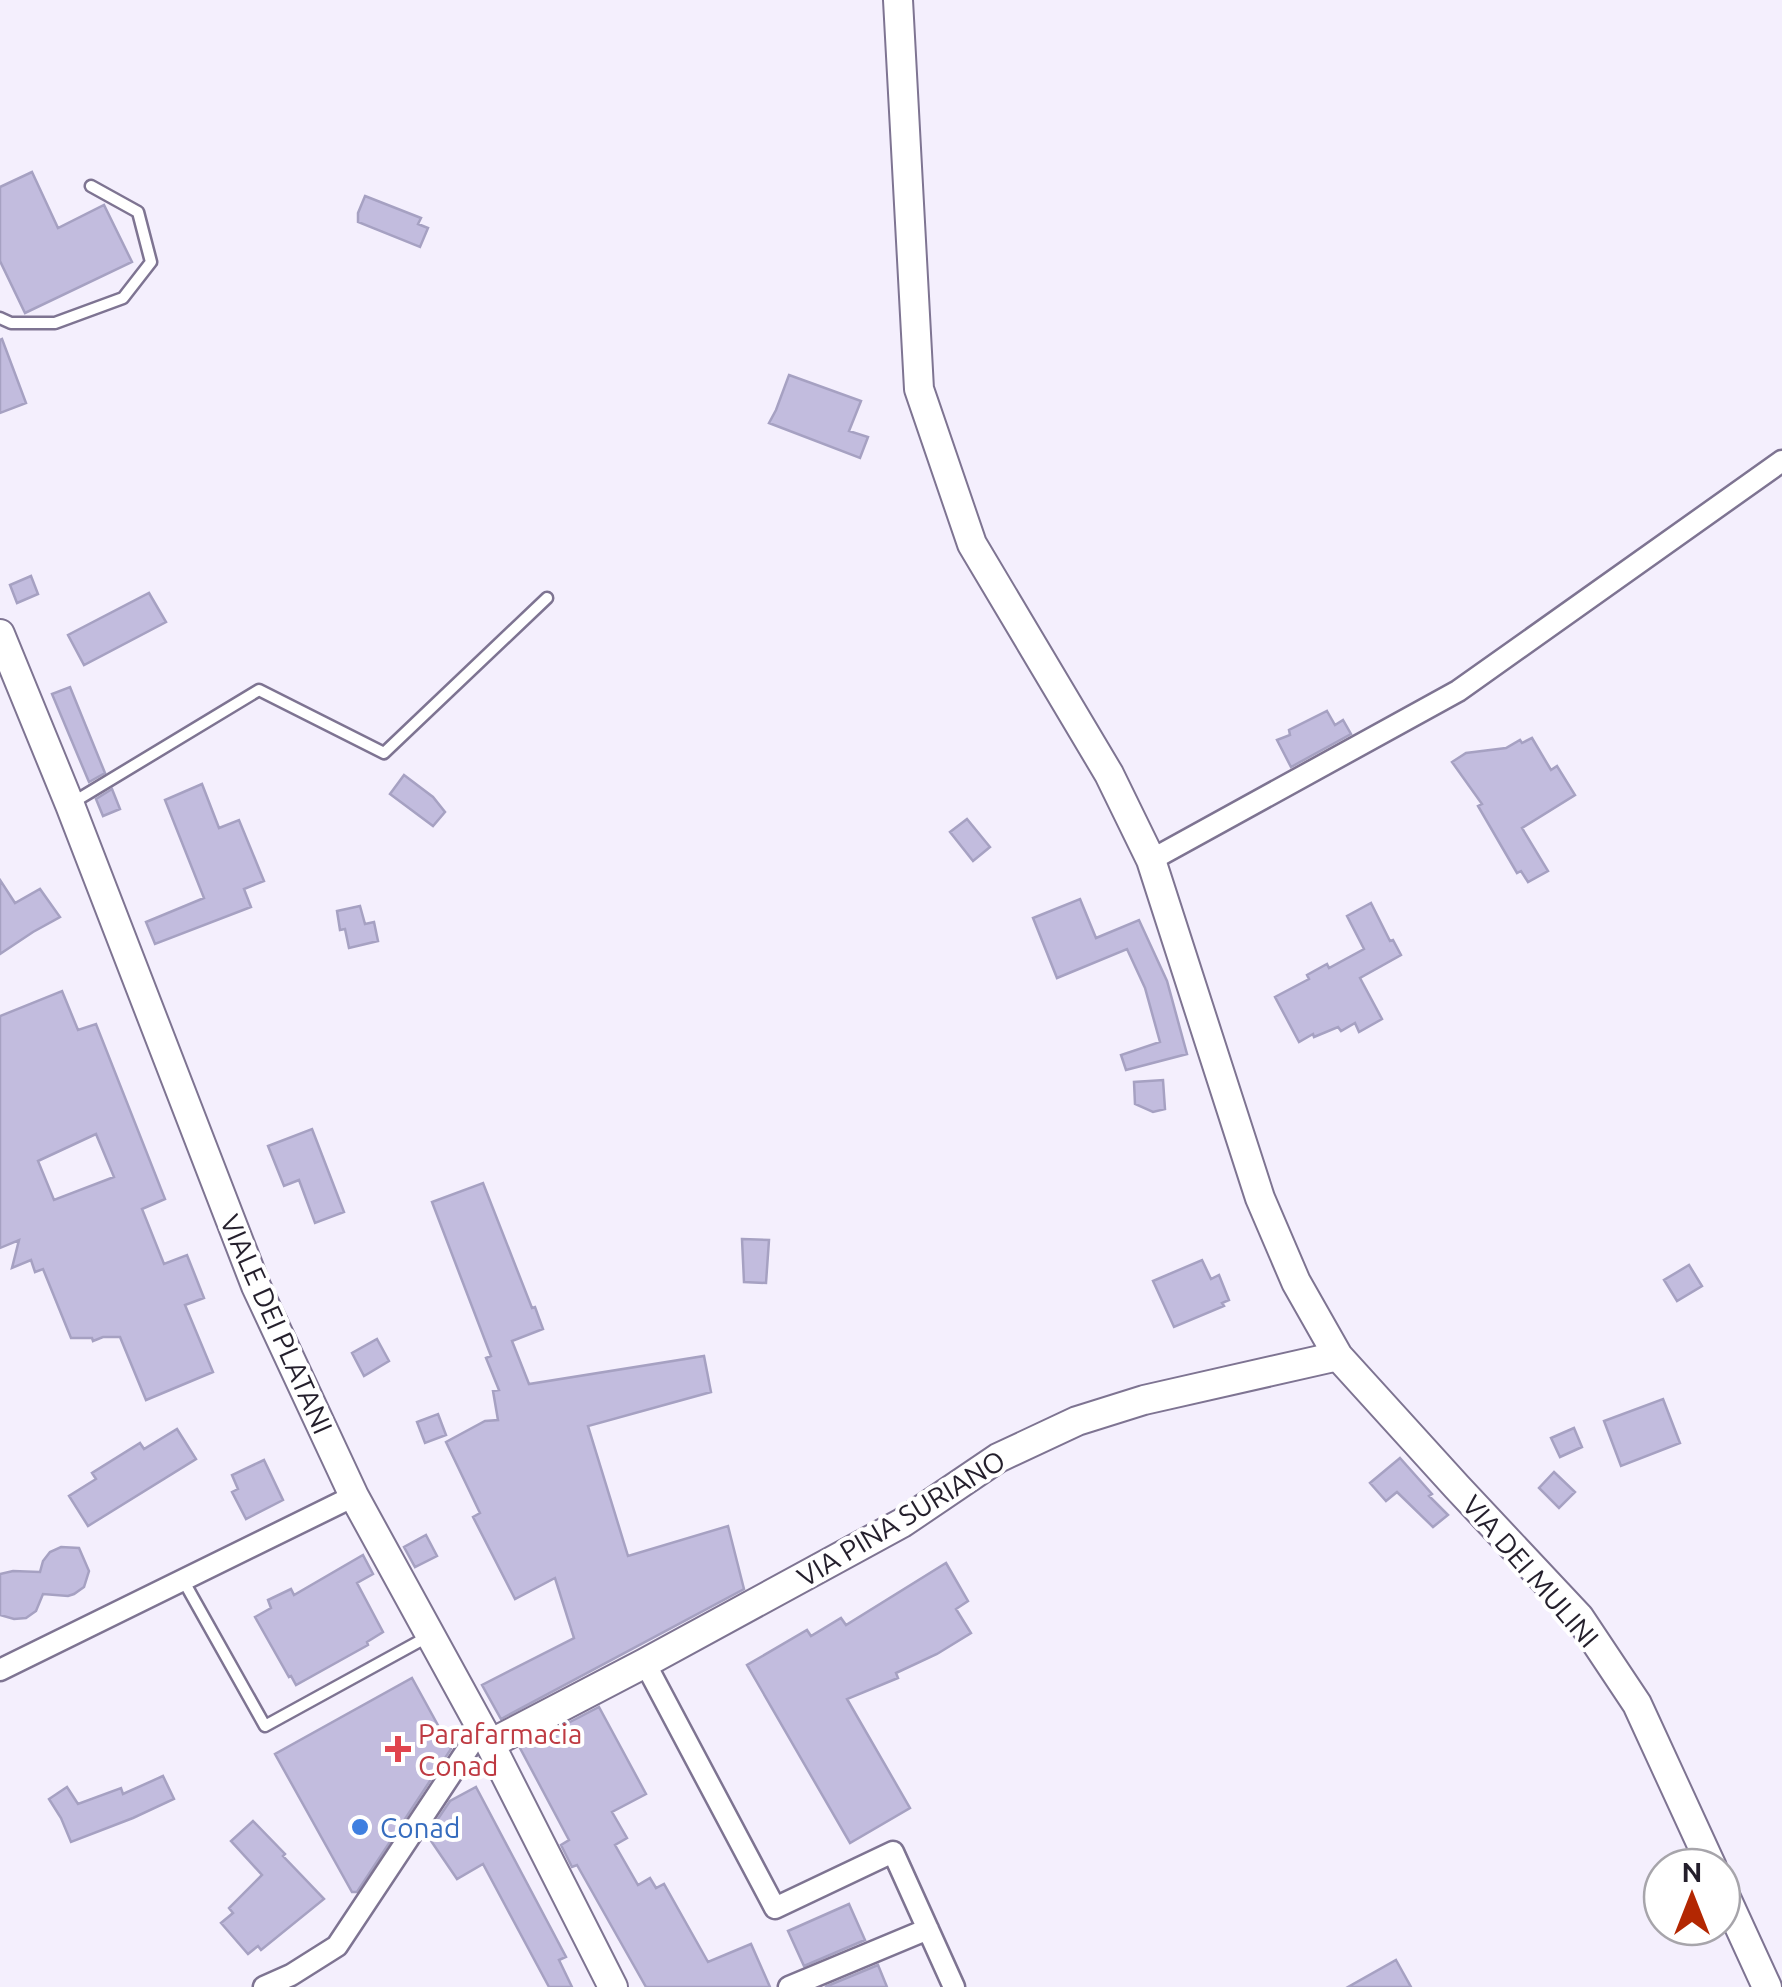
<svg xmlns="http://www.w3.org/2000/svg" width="1782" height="1987" viewBox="0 0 1782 1987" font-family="Ubuntu,sans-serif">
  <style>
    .building { fill: #c2bcde; stroke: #a6a1c2; stroke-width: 2.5; fill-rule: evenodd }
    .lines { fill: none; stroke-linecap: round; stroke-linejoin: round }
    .lane-casing { stroke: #7e7492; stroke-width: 15 }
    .street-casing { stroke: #7e7492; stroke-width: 25 }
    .secondary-casing { stroke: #7e7492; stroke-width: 32 }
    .lane { stroke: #fff; stroke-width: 10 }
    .street { stroke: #fff; stroke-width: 20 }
    .secondary { stroke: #fff; stroke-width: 28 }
    .health-dot { fill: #e0444e; stroke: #fff; stroke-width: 4 }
    .shop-dot { fill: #3f7fe0; stroke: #fff; stroke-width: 4 }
    .labels { text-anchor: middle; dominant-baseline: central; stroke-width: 8; stroke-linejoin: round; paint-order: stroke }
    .street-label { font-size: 28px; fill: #241f2c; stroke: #fff }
    .health-label { font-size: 28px; fill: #be3a42; stroke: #fff; text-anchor: start }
    .shop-label { font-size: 28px; fill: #366cbe; stroke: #fff; text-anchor: start }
  </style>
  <rect width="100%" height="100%" fill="#f4effd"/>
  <path class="building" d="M32 172 58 228 104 205 132 262 25 313 0 261V187Z
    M365 196 421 218 418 224 428 228 420 247 358 222V213Z
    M2 339 26 403 0 413V340Z
    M789 375 861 401 849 431 868 437 860 458 769 423 776 410Z
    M31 576 38 594 17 603 10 585Z
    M149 593 166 622 84 665 68 635Z
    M70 687 105 773 89 782 52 694Z
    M1327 711 1335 725 1343 720 1351 734 1291 767 1277 740 1290 735 1289 730Z
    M1532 738 1551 770 1557 766 1575 795 1522 828 1548 871 1528 882 1521 871 1517 873 1478 806 1482 804 1452 762 1466 753 1506 748 1520 740 1522 743Z
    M404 775 433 797 445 812 433 826 390 794Z
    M202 784 219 828 239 820 264 881 244 889 251 907 155 944 146 922 204 898 165 800Z
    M112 789 120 809 103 816 96 799Z
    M967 819 990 847 973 861 950 832Z
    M0 880 15 903 40 889 60 917 33 932 0 954Z
    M1080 899 1096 938 1139 920 1167 981 1187 1054 1126 1070 1121 1055 1160 1042 1145 988 1127 949 1057 978 1033 918Z
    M1371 903 1390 941 1393 940 1401 955 1360 978 1382 1019 1359 1032 1355 1023 1341 1031 1338 1027 1314 1037 1313 1034 1299 1042 1275 997 1309 979 1307 975 1327 964 1329 968 1364 949 1347 916Z
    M360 906 365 924 374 922 378 941 349 948 345 929 340 930 337 911Z
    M62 991 78 1030 96 1024 165 1199 142 1209 164 1264 187 1255 204 1298 185 1305 213 1372 146 1400 120 1337H103L93 1341 92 1338H71L43 1269 35 1272 31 1260 12 1268 19 1240 0 1248V1016ZM96 1134 114 1177 54 1200 38 1161Z
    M1163 1080 1165 1109 1153 1112 1135 1104 1134 1082Z
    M312 1129 344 1212 315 1223 299 1180 284 1186 268 1146Z
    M483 1183 532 1308 535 1307 543 1329 512 1341 529 1384 704 1356 711 1392 588 1426 628 1556 728 1526 744 1589 501 1719 482 1685 574 1638 555 1578 515 1599 473 1517 480 1513 446 1442 485 1421 498 1420 493 1391 499 1390 486 1358 491 1356 432 1202Z
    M742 1239 769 1240 766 1283 744 1282Z
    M1202 1260 1211 1279 1219 1275 1229 1300 1222 1303 1224 1306 1174 1327 1153 1281Z
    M1689 1265 1702 1286 1677 1301 1664 1280Z
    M377 1339 389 1361 364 1376 352 1353Z
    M1663 1399 1680 1443 1621 1466 1604 1421Z
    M438 1414 446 1435 425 1443 417 1422Z
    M1574 1428 1582 1447 1560 1457 1551 1438Z
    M177 1429 196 1459 88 1526 69 1496 96 1479 92 1473 140 1443 144 1449Z
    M1400 1458 1432 1494 1429 1496 1448 1515 1433 1527 1397 1492 1386 1501 1370 1483Z
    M264 1460 283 1500 246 1519 232 1492 238 1489 232 1475Z
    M1554 1472 1575 1492 1559 1508 1539 1488Z
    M426 1535 437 1556 415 1567 404 1547Z
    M61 1547 79 1548 89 1571 84 1587 74 1594 68 1596 43 1594 36 1611 26 1618 14 1619 0 1615V1574L13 1571 40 1572 43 1561 50 1552Z
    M363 1555 373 1574 357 1583 383 1632 367 1642 368 1645 296 1685 291 1676 289 1677 255 1617 271 1608 268 1600 291 1589 294 1595Z
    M946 1563 968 1601 956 1609 971 1633 937 1654 896 1673 898 1678 847 1699 910 1808 850 1843 747 1665 807 1630 811 1636 841 1618 846 1625Z
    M412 1678 451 1749 357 1892H352L275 1754Z
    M599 1707 646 1794 612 1812 627 1838 615 1845 638 1885 650 1878 656 1888 664 1884 708 1962 751 1944 770 1987H646L577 1865 572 1867 561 1845 569 1840 520 1748Z
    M163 1776 174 1799 133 1818 71 1842 61 1818 49 1799 67 1787 78 1804 121 1788 123 1794Z
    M476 1787 566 1957 559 1960 572 1987H549L483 1864 457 1879 427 1835 450 1801Z
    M253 1821 285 1854 283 1856 324 1899 261 1950 258 1946 248 1954 221 1923 233 1913 229 1908 262 1875 231 1841Z
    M849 1904 865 1940 804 1966 788 1931Z
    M1396 1960 1411 1987H1348Z
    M878 1965 887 1987H825Z"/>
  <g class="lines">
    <g class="lane-casing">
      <path id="lane" d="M0 318 11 323H55L123 298 151 262 138 212 91 186
        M72 803 259 690 384 753 547 598
        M183 1580 265 1726 429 1636"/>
    </g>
    <g class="street-casing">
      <path id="street" d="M1151 860 1458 691 1782 461
        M645 1663 775 1908 893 1852 954 1987
        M0 1670 354 1496
        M264 1987 291 1975 337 1946 481 1729
        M789 1987 928 1929"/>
    </g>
    <g class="secondary-casing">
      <path id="secondary" d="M898 0 919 389 972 544 1109 774 1151 860 1260 1198 1296 1282 1338 1356 1457 1487 1579 1617 1637 1704 1712 1867
        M0 634 70 805 256 1286 354 1496 490 1744 613 1987
        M490 1744 645 1663 902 1523 998 1458 1077 1421 1144 1400 1338 1356
        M1722 1889 1767 1987"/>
    </g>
    <use href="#lane" class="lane"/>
    <use href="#street" class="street"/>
    <use href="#secondary" class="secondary"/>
  </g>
  <path class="health-dot" d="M393 1734h10v10h10v10h-10v10h-10v-10h-10v-10h10z"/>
  <circle class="shop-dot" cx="360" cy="1827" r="10"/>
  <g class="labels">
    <g class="street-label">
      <text transform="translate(277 1324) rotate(66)">VIALE DEI PLATANI</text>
      <text transform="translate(901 1518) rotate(-31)">VIA PINA SURIANO</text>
      <text transform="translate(1531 1571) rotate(49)">VIA DEI MULINI</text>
    </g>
    <g class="health-label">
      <text x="418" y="1733">Parafarmacia<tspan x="418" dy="32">Conad</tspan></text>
    </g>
    <g class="shop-label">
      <text x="380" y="1827">Conad</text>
    </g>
  </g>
  <g transform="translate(1692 1897)"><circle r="48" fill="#ffffff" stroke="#a7a5ab" stroke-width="2.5"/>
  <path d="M0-8L18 38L0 25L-18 38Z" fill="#b32702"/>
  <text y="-15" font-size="28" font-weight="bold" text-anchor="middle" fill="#241f2c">N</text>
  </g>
</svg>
